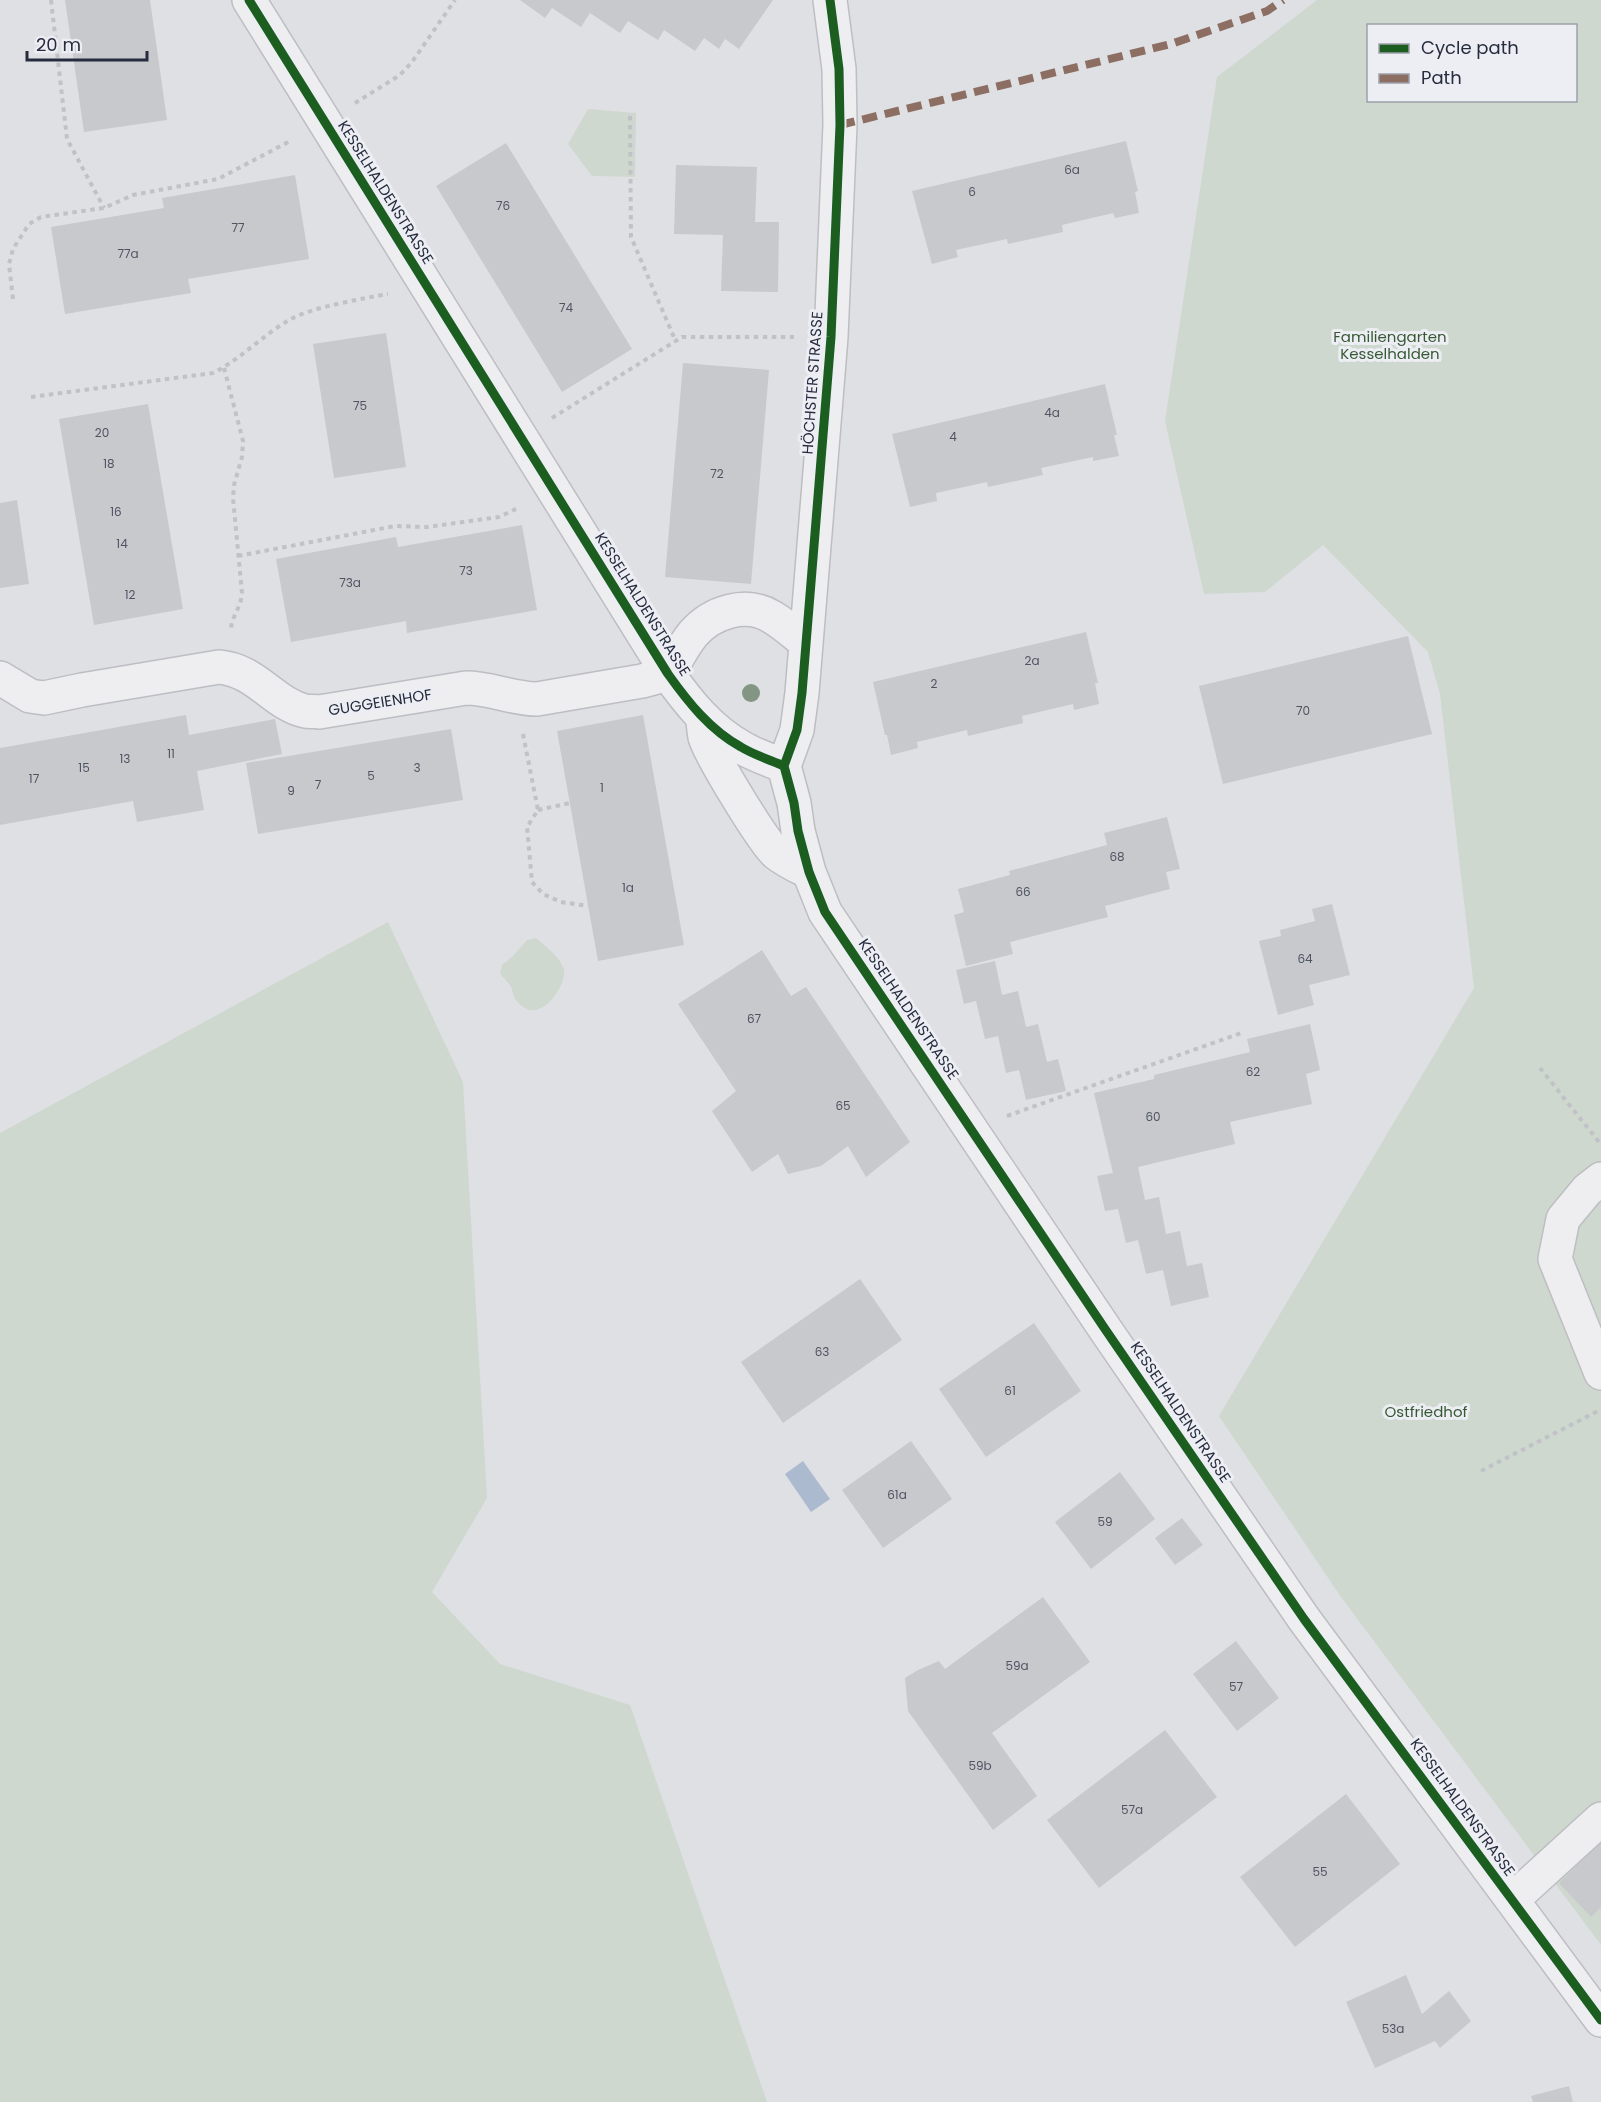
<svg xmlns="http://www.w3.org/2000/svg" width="1601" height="2102" viewBox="0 0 1601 2102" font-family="Poppins,sans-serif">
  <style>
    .green { fill: #ced8cf; fill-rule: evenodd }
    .water { fill: #acbad0 }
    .building { fill: #c7c9cd }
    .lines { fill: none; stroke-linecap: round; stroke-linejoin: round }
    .minor-casing { stroke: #bdbec2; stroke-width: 36 }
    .path { stroke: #c1c1c7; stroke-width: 4; stroke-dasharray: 4.5 4.5; stroke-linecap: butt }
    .minor { stroke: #eeeef1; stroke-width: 33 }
    .quiet { stroke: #8d6e63; stroke-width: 8; stroke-dasharray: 15 8; stroke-linecap: butt }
    .cycleway-casing { stroke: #eceef4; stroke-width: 13 }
    .cycleway { stroke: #1b5e20; stroke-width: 9 }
    .tree { fill: #829683 }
    .labels { text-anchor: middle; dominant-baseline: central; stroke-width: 6; stroke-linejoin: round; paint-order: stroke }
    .number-label { font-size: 12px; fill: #4f5462 }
    .street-label { font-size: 15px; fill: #262c3d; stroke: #eceef4 }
    .park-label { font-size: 15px; fill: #365933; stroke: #eceef4 }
  </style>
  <rect width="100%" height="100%" fill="#dfe0e4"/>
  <path class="green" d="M1317 0H1601V1945L1341 1597 1219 1416 1474 988 1440 694 1428 652 1323 545 1265 592 1204 594 1165 421 1217 77ZM1368 26H1576V100H1368Z
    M588 109 636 113 635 177 592 176 568 144Z
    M388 922 463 1082 487 1498 432 1592 500 1664 630 1705 767 2102H0V1133Z
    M536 938C545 946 561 957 564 970 565 978 561 986 557 992 548 1008 530 1019 516 1000 513 996 513 991 511 987 508 981 502 978 500 972L502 965 513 956 527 940Z"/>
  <path class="water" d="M803 1461 830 1499 811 1512 785 1474Z"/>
  <path class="building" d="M65 0H150L167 120 84 132Z
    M520 0H773L739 49 725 39 719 49 704 38 695 51 664 30 658 40 628 21 620 33 590 13 581 27 552 8 545 18Z
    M1126 141 1138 191 1135 192 1139 213 1115 218 1113 213 1062 225 1063 232 1008 244 1007 239 956 250 958 257 932 264 912 191Z
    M506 143 632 349 562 392 436 186Z
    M676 165 757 167 755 222H779L778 292 721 291 723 235 674 234Z
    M295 175 309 259 188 279 191 293 65 314 51 227 164 208 162 198Z
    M386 333 406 467 334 478 313 344Z
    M683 363 769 370 751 584 665 577Z
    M1105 384 1117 435H1114L1119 456 1093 461V457L1041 468 1043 475 988 487 987 482 936 493 937 501 910 507 892 434Z
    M148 404 183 609 94 625 59 419Z
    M17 500 29 584 0 588V503Z
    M522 525 537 610 407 633 406 621 291 642 276 559 396 537 398 547Z
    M1086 632 1098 683H1095L1099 704 1074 710 1073 704 1022 716 1023 723 968 736 967 730 917 742 918 748 891 755 887 735H885L873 682Z
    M1408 636 1432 734 1223 784 1199 686Z
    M186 715 189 735 275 719 282 754 197 771 204 810 137 822 133 801 0 825V748Z
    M643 715 684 945 598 961 557 731Z
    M451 729 463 800 258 834 246 763Z
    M1167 817 1180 869 1166 872 1170 889 1105 906 1108 917 1010 942 1013 954 966 966 954 915 964 912 958 889 1010 875 1009 871 1107 845 1104 833Z
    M1332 904 1350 975 1309 985 1314 1005 1278 1015 1259 941 1281 936 1280 930 1315 921 1312 909Z
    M762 950 791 996 806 987 910 1142 866 1177 848 1146 821 1166 788 1174 778 1154 752 1172 712 1111 736 1091 678 1004Z
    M995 961 1002 995 1018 991 1026 1027 1038 1024 1047 1062 1058 1059 1066 1091 1026 1100 1019 1070 1006 1073 998 1036 985 1039 976 1001 964 1004 956 970Z
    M1310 1024 1320 1070 1306 1074 1312 1104 1230 1122 1235 1144 1138 1167 1145 1200 1159 1197 1166 1234 1180 1231 1187 1266 1202 1263 1209 1297 1171 1306 1163 1270 1146 1274 1138 1240 1126 1243 1118 1209 1105 1211 1097 1176 1113 1173 1094 1093 1154 1079V1075L1250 1052 1247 1039Z
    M860 1279 902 1340 783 1423 741 1362Z
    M1034 1323 1081 1391 986 1457 939 1389Z
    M911 1441 952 1499 883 1548 842 1490Z
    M1120 1472 1155 1519 1091 1569 1055 1522Z
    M1182 1518 1203 1545 1175 1565 1155 1538Z
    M1043 1597 1090 1662 992 1733 1037 1796 993 1830 908 1711 905 1678 918 1670 939 1661 945 1669Z
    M1236 1641 1279 1698 1237 1731 1193 1674Z
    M1165 1730 1217 1797 1099 1888 1047 1820Z
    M1346 1794 1400 1864 1295 1947 1240 1877Z
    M1601 1842V1907L1591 1917 1559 1883Z
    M1406 1975 1422 2014 1449 1991 1471 2021 1440 2048 1435 2041 1375 2068 1346 2002Z
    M1569 2086 1573 2102H1533L1531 2096Z"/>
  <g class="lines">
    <g class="minor-casing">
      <path id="minor" d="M249 0 668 674C688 702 710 730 741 747 754 755 770 760 784 766
        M668 674C676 661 683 646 693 634 712 612 746 601 772 617 784 624 795 634 805 642
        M0 678 30 696 44 698 82 690 219 667C256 670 274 704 305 711 309 712 315 711 319 712L466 688C491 688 512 699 537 699L642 681 668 674
        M703 718C703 724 704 731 705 737 711 756 762 840 776 853 786 861 797 866 809 872
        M784 766 794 803 798 831 809 872 825 912 1105 1329 1304 1619 1601 2020
        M784 766 797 730 802 693 831 337 840 125 839 69 830 0
        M1601 1179 1587 1190 1563 1219 1555 1259 1601 1373
        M1512 1900 1601 1819"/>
    </g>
    <path class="path" d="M51 0 67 139 104 208
      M355 103 400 75 412 62 455 0
      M630 116 631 237 676 342
      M13 299 9 264 13 249 29 224 41 217 104 208 133 195 218 179 292 140
      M224 368 243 441 242 457 234 485 233 498 242 593C241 609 231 616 231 631
      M31 397 213 373C241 359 263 335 289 320 312 307 361 299 388 294
      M552 418 682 337H794
      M238 556 395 526 427 527 499 517 520 507
      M523 734 538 810 527 827 532 882 543 894 561 902 588 906
      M538 810 570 803
      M1540 1068 1599 1142
      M1007 1116 1241 1033
      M1481 1471 1598 1411"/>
    <use href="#minor" class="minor"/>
    <path class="quiet" d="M840 125 1171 44 1267 11 1283 0"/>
    <g class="cycleway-casing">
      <path id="cycleway" d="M249 0 668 674C688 702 710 730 741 747 754 755 770 760 784 766
        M784 766 794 803 798 831 809 872 825 912 1105 1329 1304 1619 1601 2020
        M784 766 797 730 802 693 831 337 840 125 839 69 830 0"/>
    </g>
    <use href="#cycleway" class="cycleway"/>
  </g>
  <circle class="tree" cx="751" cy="693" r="9"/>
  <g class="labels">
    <g class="number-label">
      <text x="1072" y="169">6a</text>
      <text x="972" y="191">6</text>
      <text x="503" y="205">76</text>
      <text x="238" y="227">77</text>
      <text x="128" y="253">77a</text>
      <text x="566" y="307">74</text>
      <text x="360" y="405">75</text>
      <text x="1052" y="412">4a</text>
      <text x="102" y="432">20</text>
      <text x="953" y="436">4</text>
      <text x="109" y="463">18</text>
      <text x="717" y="473">72</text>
      <text x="116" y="511">16</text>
      <text x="122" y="543">14</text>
      <text x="466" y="570">73</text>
      <text x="350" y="582">73a</text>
      <text x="130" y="594">12</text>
      <text x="1032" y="660">2a</text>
      <text x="934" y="683">2</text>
      <text x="1303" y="710">70</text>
      <text x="171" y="753">11</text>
      <text x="125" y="758">13</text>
      <text x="84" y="767">15</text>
      <text x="417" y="767">3</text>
      <text x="371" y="775">5</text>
      <text x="34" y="778">17</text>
      <text x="318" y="784">7</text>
      <text x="602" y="787">1</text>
      <text x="291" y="790">9</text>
      <text x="1117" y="856">68</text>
      <text x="628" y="887">1a</text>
      <text x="1023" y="891">66</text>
      <text x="1305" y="958">64</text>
      <text x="754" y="1018">67</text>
      <text x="1253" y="1071">62</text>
      <text x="843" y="1105">65</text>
      <text x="1153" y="1116">60</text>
      <text x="822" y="1351">63</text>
      <text x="1010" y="1390">61</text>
      <text x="897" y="1494">61a</text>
      <text x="1105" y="1521">59</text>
      <text x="1017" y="1665">59a</text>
      <text x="1236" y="1686">57</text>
      <text x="980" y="1765">59b</text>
      <text x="1132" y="1809">57a</text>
      <text x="1320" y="1871">55</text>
      <text x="1393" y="2028">53a</text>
    </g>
    <g class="street-label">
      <text transform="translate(386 192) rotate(58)">KESSELHALDENSTRASSE</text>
      <text transform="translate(812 383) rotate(-86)">HÖCHSTER STRASSE</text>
      <text transform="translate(643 604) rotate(58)">KESSELHALDENSTRASSE</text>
      <text transform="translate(380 702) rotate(-9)">GUGGEIENHOF</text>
      <text transform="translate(909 1009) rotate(56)">KESSELHALDENSTRASSE</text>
      <text transform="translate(1181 1412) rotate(56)">KESSELHALDENSTRASSE</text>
      <text transform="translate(1463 1807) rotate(54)">KESSELHALDENSTRASSE</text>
    </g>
    <g class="park-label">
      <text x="1390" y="336">Familiengarten<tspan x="1390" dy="17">Kesselhalden</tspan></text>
      <text x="1426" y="1411">Ostfriedhof</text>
    </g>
  </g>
  <rect x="1367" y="24" width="210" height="78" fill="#eceef4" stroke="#9da0ab" stroke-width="1.5"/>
  <rect x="1379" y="44" width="30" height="9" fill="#1b5e20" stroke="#9da0ab" stroke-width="1.5"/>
  <text x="1421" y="54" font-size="18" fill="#262c3d">Cycle path</text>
  <rect x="1379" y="74" width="30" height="9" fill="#8d6e63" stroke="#9da0ab" stroke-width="1.5"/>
  <text x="1421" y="84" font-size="18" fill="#262c3d">Path</text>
  <path d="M27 51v9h120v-9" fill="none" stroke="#262c3d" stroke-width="3"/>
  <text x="36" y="51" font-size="18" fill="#262c3d" stroke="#eceef4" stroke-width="4.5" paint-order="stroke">20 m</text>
</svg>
